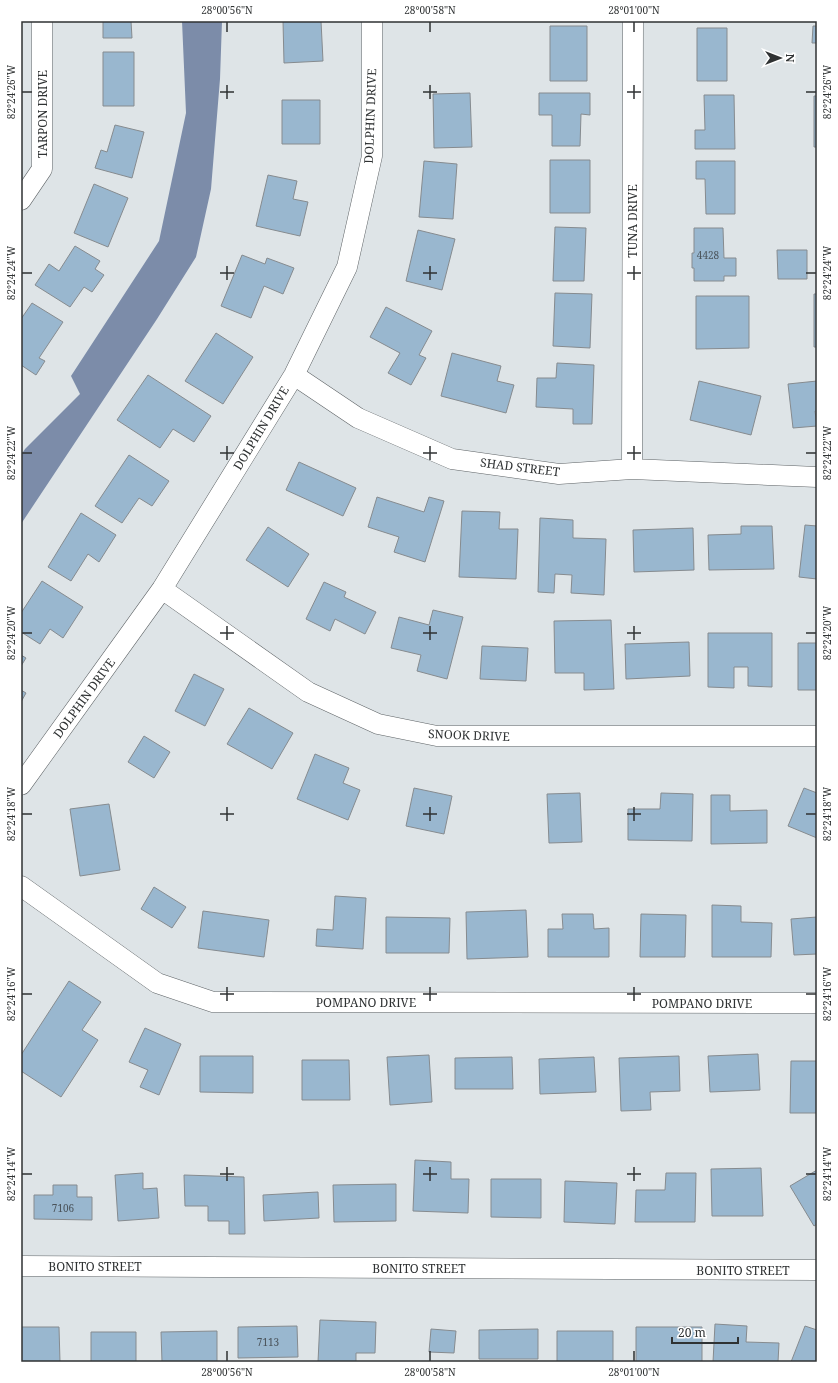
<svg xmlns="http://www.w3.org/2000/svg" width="838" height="1383" viewBox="0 0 838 1383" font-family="'Noto Serif',serif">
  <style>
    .water { fill: #7c8ca9 }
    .building { fill: #99b7cf; stroke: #868b8f }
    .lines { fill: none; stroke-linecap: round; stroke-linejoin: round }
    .minor-casing { stroke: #5e6366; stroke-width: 21 }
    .minor { stroke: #fff; stroke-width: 20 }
    .ticks { fill: none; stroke: #2f3233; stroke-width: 1.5 }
    .labels { text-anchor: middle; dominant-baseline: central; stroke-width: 3.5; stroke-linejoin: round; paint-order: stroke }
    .number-label { font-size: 10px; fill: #4a535a }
    .street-label { font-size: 12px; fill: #2f3233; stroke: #fff }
    .neatline { fill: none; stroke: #2f3233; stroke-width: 1.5 }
    .ticks-label { font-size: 10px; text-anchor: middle; fill: #2f3233 }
  </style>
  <rect width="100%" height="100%" fill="#dee4e7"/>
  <path class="water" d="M182 21H222L220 79 211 189 196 257 157 319 21 524V455L25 449 80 394 71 376 159 241 186 113Z"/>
  <path class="building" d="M103 21H131L132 38H103Z
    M283 21H321L323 61 284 63Z
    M550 26H587V81H550Z
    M813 26H817V43H812Z
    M697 28H727V81H697Z
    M103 52H134V106H103Z
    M470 93 472 147 434 148 433 94Z
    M539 93H590V115L581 114 580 146H552V115H539Z
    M704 95H734L735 149H695V130H705Z
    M814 96H817V147H814Z
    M282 100H320V144H282Z
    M115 125 144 132 132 178 95 168 101 150 107 152Z
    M550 160H590V213H550Z
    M424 161 457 164 453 219 419 217Z
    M696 161H735V214H706L705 179H696Z
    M268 175 297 181 293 199 308 202 300 236 256 226Z
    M94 184 128 198 108 247 74 233Z
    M555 227 586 228 584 281H553Z
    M694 228H723L724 258H736V276H724V281H694V268H692V253H694Z
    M418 230 455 239 442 290 406 281Z
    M75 246 100 261 95 269 104 275 92 292 84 287 70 307 35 285 49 264 59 271Z
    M777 250H807V279H778Z
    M242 255 265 264 267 258 294 268 283 294 264 286 251 318 221 306Z
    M555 293 592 294 590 348 553 346Z
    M814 294H817V347H814Z
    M696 296H749V348L696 349Z
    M32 303 63 322 39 358 45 361 36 375 21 365V319Z
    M386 307 432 331 419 355 426 358 411 385 388 373 400 353 370 337Z
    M216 333 253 357 223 404 185 381Z
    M452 353 501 366 497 381 514 385 506 413 441 396Z
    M557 363 594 365 592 424H573V409L536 407 537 378H556Z
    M148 375 211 416 194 442 173 429 160 448 117 420Z
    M699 381 761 396 751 435 690 420Z
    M817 381V411H815L817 426 793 428 788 384Z
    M129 455 169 481 152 506 139 498 122 523 95 506Z
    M299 462 356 488 343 516 286 490Z
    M377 497 424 512 429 497 444 501 425 562 394 552 399 537 368 527Z
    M462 511 500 512 499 529H518L516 579 459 577Z
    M81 513 116 535 99 562 88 554 71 581 48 567Z
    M540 518 573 520V538L606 539 604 595 571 593 572 575 555 574 554 593 538 592Z
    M805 525 817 526V579L799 577Z
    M741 526H772L774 569 709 570 708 535 741 534Z
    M268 527 309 554 288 587 246 560Z
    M693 528 694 570 634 572 633 530Z
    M42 581 83 607 63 638 50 629 40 644 21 632V613Z
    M324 582 346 592 344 597 376 612 365 634 335 619 330 631 306 619Z
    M433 610 463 617 447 679 417 671 421 655 391 648 399 617 429 625Z
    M611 620 614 689 584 690V673H555L554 621Z
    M708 633H772V687L748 686V667H734V688L708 687Z
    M689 642 690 676 626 679 625 644Z
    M798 643H817V690H798Z
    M482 646 528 648 526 681 480 679Z
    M21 655 26 658 21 666Z
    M194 674 224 689 205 726 175 711Z
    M21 690 26 693 21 702Z
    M249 708 293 733 272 769 227 744Z
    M144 736 170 752 154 778 128 762Z
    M315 754 349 768 343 783 360 790 348 820 297 799Z
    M414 788 452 796 444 834 406 826Z
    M804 788 817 793V838L788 826Z
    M580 793 582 842 549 843 547 794Z
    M661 793 693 794 692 841 628 840V809H660Z
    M711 795H730V811L767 810V843L711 844Z
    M109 804 120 870 80 876 70 809Z
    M154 887 186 907 172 928 141 909Z
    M335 896 366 898 363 949 316 946 317 929 333 930Z
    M712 905 741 906V922L772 923 771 957H712Z
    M526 910 528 957 467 959 466 912Z
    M203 911 269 920 264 957 198 948Z
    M562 914H593L594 929 609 928V957H548V929H563Z
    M641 914 686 915 685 957H640Z
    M386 917 450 918 449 953H386Z
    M817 917V954L794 955 791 919Z
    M69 981 101 1002 82 1030 98 1040 61 1097 21 1071V1055Z
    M145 1028 181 1044 159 1095 140 1087 148 1070 129 1062Z
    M758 1054 760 1090 710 1092 708 1056Z
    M429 1055 432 1102 390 1105 387 1057Z
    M200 1056H253V1093L200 1092Z
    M679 1056 680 1091 650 1092 651 1110 621 1111 619 1058Z
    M512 1057 513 1089H455V1058Z
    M594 1057 596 1092 540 1094 539 1059Z
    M302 1060H349L350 1100H302Z
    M791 1061H817V1113H790Z
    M415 1160 451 1162V1179H469L468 1213 413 1211Z
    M761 1168 763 1216H712L711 1169Z
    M817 1170V1224L814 1226 790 1186Z
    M143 1173V1189L157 1188 159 1218 118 1221 115 1175Z
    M666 1173H696L695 1222H635L636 1190H665Z
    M184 1175 244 1177 245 1234H229V1221H208V1206H185Z
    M491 1179H541V1218L491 1217Z
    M565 1181 617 1183 615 1224 564 1222Z
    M396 1184V1221L334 1222 333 1185Z
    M53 1185H77V1197H92V1220L34 1219V1195H53Z
    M318 1192 319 1218 264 1221 263 1195Z
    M320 1320 376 1322 375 1353H356V1362H318Z
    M715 1324 747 1326 746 1342 779 1343 778 1362H713Z
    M297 1326 298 1357 238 1358V1327Z
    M805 1326 817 1330V1362H791Z
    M21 1327H59L60 1362H21Z
    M636 1327H702V1362H636Z
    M431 1329 456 1331 454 1353 429 1352Z
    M538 1329V1359H479V1330Z
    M217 1331V1362H162L161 1332Z
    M557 1331H613V1362H557Z
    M91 1332H136V1362H91Z"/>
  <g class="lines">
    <g class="minor-casing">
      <path id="minor" d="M21 200 42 169V21
        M294 375 358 418 452 459 559 474 632 469 817 477
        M632 469 633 21
        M162 589 308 692 378 724 437 736H817
        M21 785 162 589 294 375 347 267 372 156V21
        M21 886 157 983 213 1002 817 1003
        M21 1266 817 1270"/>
    </g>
    <use href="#minor" class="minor"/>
  </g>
  <path class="ticks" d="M227 22V32M430 22V32M634 22V32M227 85V99M430 85V99M634 85V99M22 92H32M220 92H234M423 92H437M627 92H641M806 92H816M227 266V280M430 266V280M634 266V280M22 273H32M220 273H234M423 273H437M627 273H641M806 273H816M227 446V460M430 446V460M634 446V460M22 453H32M220 453H234M423 453H437M627 453H641M806 453H816M227 626V640M430 626V640M634 626V640M22 633H32M220 633H234M423 633H437M627 633H641M806 633H816M227 807V821M430 807V821M634 807V821M22 814H32M220 814H234M423 814H437M627 814H641M806 814H816M227 987V1001M430 987V1001M634 987V1001M22 994H32M220 994H234M423 994H437M627 994H641M806 994H816M227 1167V1181M430 1167V1181M634 1167V1181M22 1174H32M220 1174H234M423 1174H437M627 1174H641M806 1174H816M227 1351V1361M430 1351V1361M634 1351V1361"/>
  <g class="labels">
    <g class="number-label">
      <text x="708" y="255">4428</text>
      <text x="63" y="1208">7106</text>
      <text x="268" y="1342">7113</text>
    </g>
    <g class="street-label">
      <text transform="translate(42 114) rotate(-90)">TARPON DRIVE</text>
      <text transform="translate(370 116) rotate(-88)">DOLPHIN DRIVE</text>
      <text transform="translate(632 221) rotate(-90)">TUNA DRIVE</text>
      <text transform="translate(261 428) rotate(-59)">DOLPHIN DRIVE</text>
      <text transform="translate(520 467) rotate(7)">SHAD STREET</text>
      <text transform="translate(84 698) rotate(-54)">DOLPHIN DRIVE</text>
      <text transform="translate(469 735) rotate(2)">SNOOK DRIVE</text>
      <text x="366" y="1002">POMPANO DRIVE</text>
      <text x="702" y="1003">POMPANO DRIVE</text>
      <text x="95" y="1266">BONITO STREET</text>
      <text x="419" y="1268">BONITO STREET</text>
      <text x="743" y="1270">BONITO STREET</text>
    </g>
  </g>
  <rect width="838" height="1383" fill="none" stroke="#ffffff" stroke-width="44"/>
  <g transform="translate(780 58) rotate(90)" stroke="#ffffff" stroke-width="3" paint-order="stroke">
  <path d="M0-3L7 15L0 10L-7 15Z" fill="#2f3233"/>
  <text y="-6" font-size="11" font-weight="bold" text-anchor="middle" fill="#2f3233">N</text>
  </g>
  <path d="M672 1337v6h66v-6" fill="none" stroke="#2f3233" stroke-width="2"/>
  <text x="678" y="1337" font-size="12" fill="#2f3233" stroke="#ffffff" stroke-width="3" paint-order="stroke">20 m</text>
  <rect x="22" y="22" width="794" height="1339" class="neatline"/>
  <g class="ticks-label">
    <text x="227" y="14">28°00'56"N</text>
    <text x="430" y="14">28°00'58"N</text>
    <text x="634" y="14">28°01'00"N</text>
    <text transform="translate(11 92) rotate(-90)" y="4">82°24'26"W</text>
    <text transform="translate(827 92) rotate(-90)" y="4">82°24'26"W</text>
    <text transform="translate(11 273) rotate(-90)" y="4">82°24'24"W</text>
    <text transform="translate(827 273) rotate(-90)" y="4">82°24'24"W</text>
    <text transform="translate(11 453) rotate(-90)" y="4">82°24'22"W</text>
    <text transform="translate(827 453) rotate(-90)" y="4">82°24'22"W</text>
    <text transform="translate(827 633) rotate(-90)" y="4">82°24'20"W</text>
    <text transform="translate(11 633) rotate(-90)" y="4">82°24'20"W</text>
    <text transform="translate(827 814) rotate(-90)" y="4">82°24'18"W</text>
    <text transform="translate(11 814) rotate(-90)" y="4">82°24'18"W</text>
    <text transform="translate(11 994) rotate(-90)" y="4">82°24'16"W</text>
    <text transform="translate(827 994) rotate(-90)" y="4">82°24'16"W</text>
    <text transform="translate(11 1174) rotate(-90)" y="4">82°24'14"W</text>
    <text transform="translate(827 1174) rotate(-90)" y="4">82°24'14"W</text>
    <text x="227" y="1376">28°00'56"N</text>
    <text x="430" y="1376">28°00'58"N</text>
    <text x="634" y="1376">28°01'00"N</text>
  </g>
</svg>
